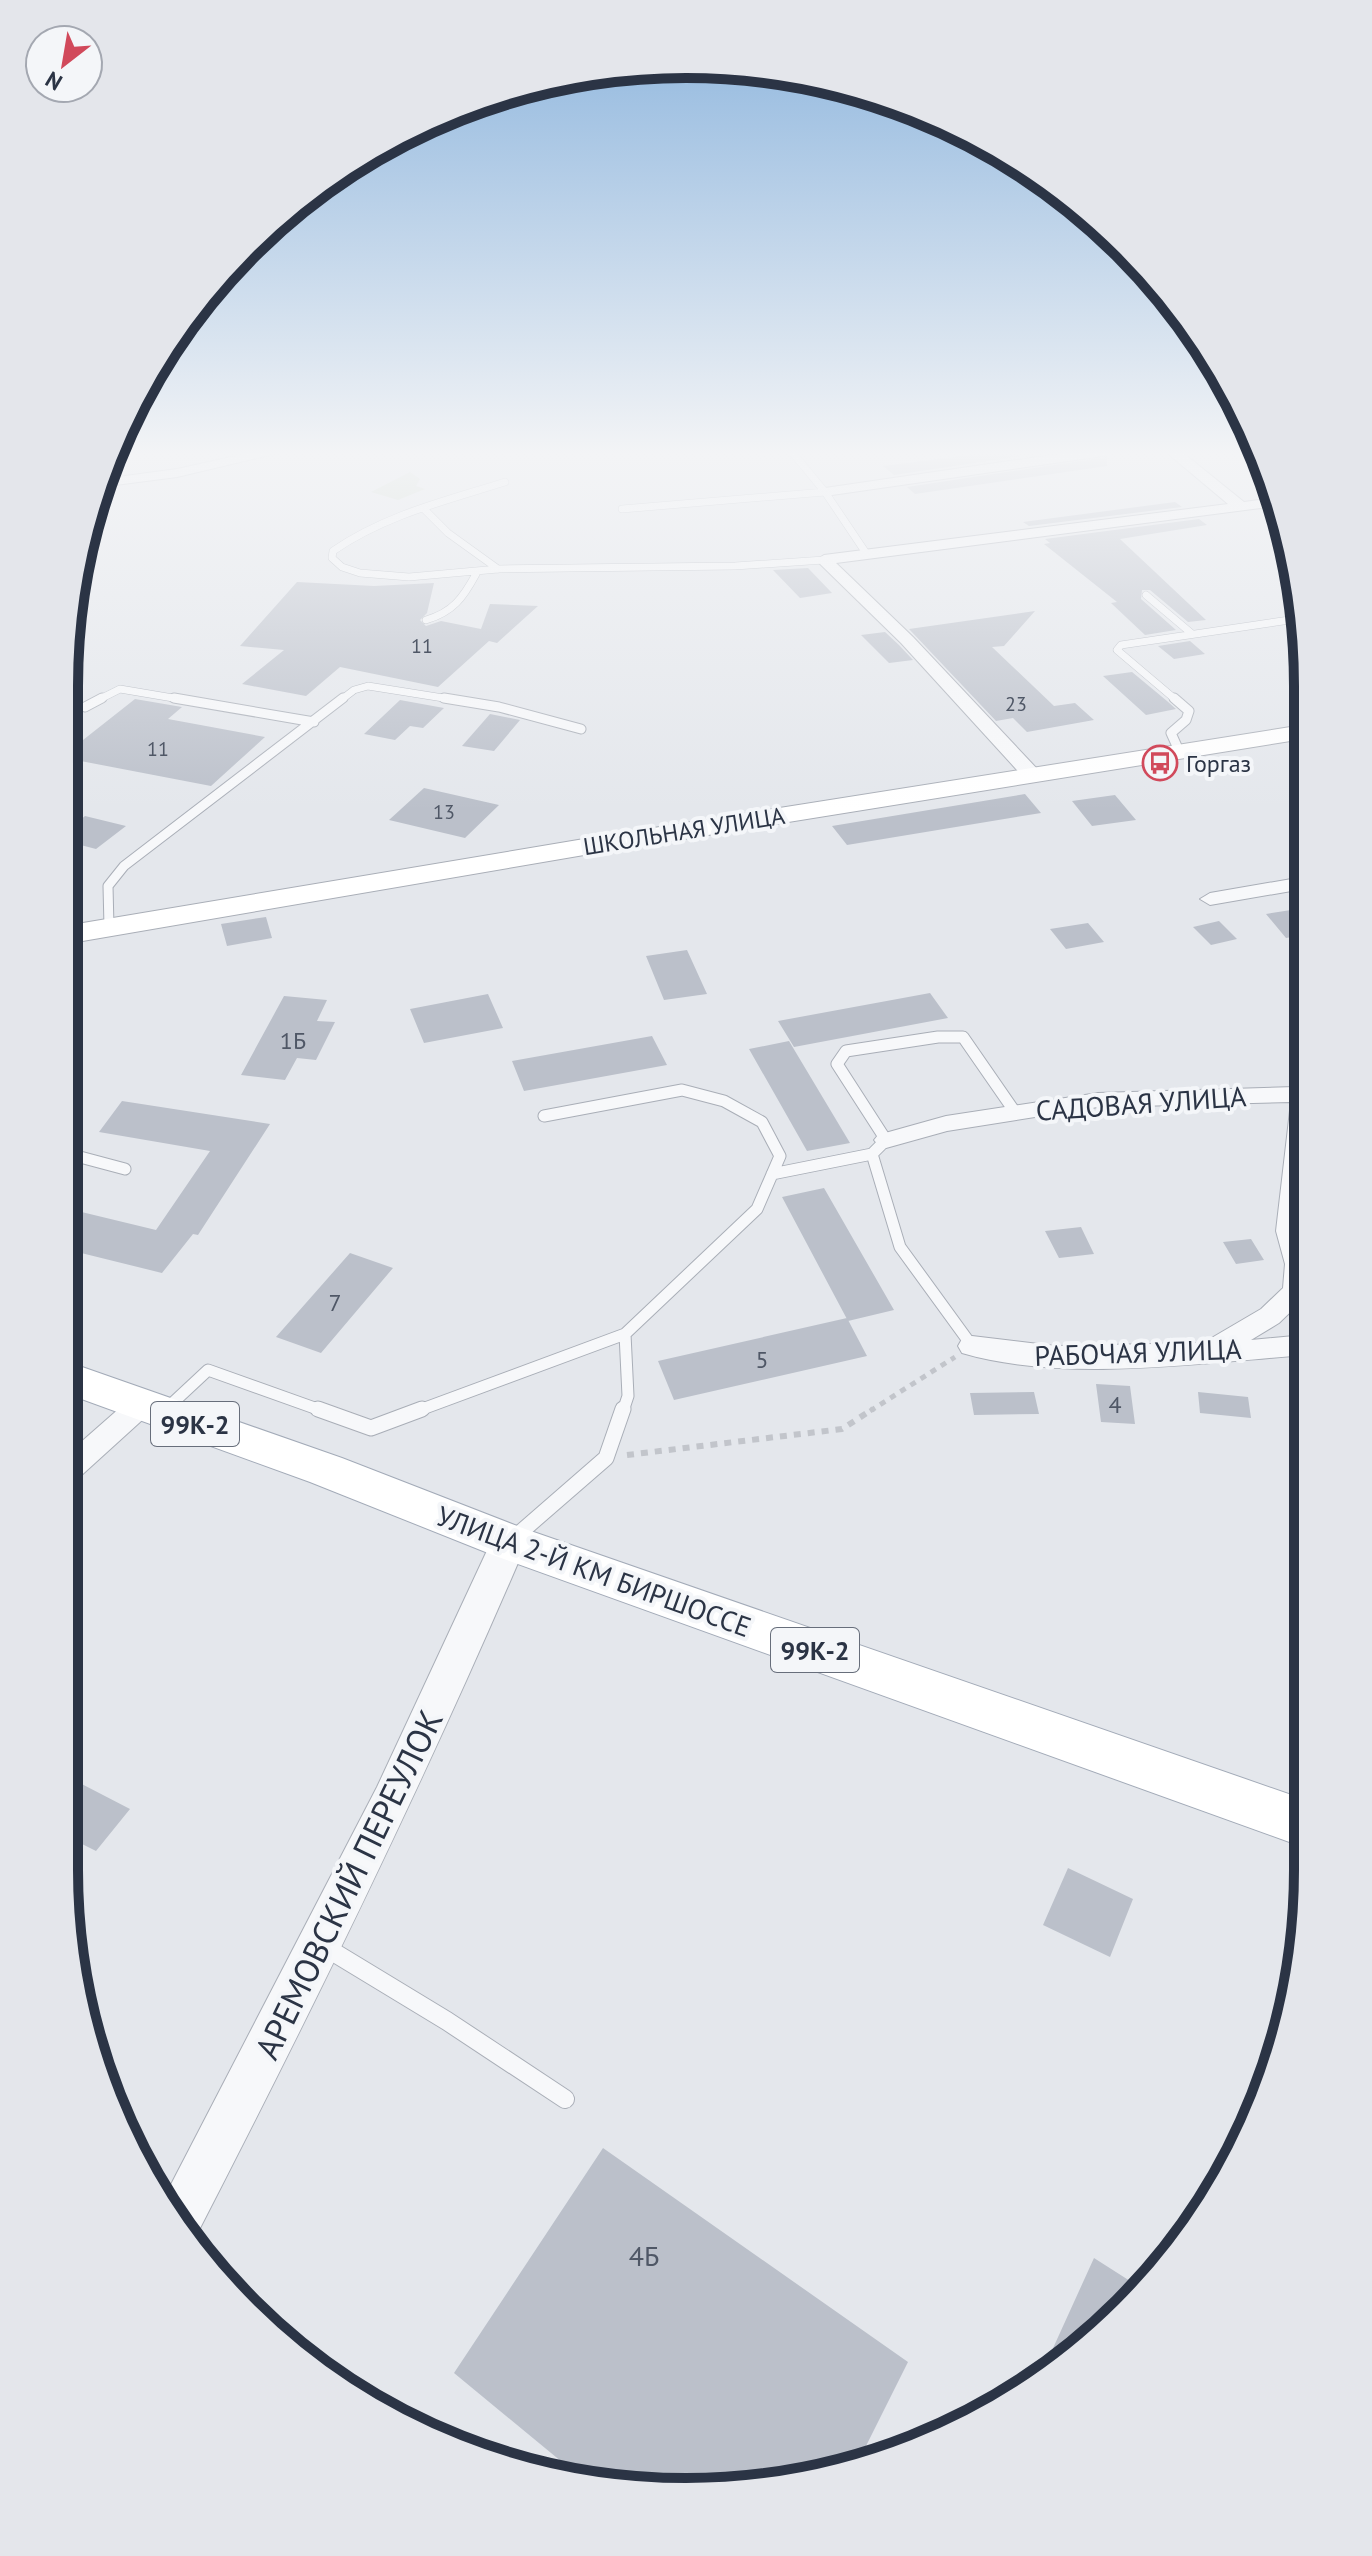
<svg xmlns="http://www.w3.org/2000/svg" width="1372" height="2556" viewBox="0 0 1372 2556" font-family="'PT Sans',sans-serif">
  <style>
    .green { fill: #c9d6c5 }
    .building { fill: #bbc0ca }
    .lines { fill: none; stroke-linecap: round; stroke-linejoin: round }
    .service-far4-casing { stroke: #a9aeb7; stroke-width: 8 }
    .service-far3-casing { stroke: #a9aeb7; stroke-width: 11 }
    .service-far2-casing { stroke: #a9aeb7; stroke-width: 13 }
    .service-far1-casing { stroke: #a9aeb7; stroke-width: 17 }
    .service-casing { stroke: #a9aeb7; stroke-width: 20 }
    .minor-casing { stroke: #a9aeb7; stroke-width: 2 }
    .tertiary-casing { stroke: #a9aeb7; stroke-width: 2 }
    .secondary-casing { stroke: #a9aeb7; stroke-width: 2 }
    .primary-casing { stroke: #a3abb8; stroke-width: 2 }
    .path-far1 { stroke: #c2c5cb; stroke-width: 5; stroke-dasharray: 6 6; stroke-linecap: butt }
    .path { stroke: #c2c5cb; stroke-width: 6; stroke-dasharray: 7 7; stroke-linecap: butt }
    .service-far4 { stroke: #f7f8fa; stroke-width: 7 }
    .service-far3 { stroke: #f7f8fa; stroke-width: 9 }
    .service-far2 { stroke: #f7f8fa; stroke-width: 11 }
    .service-far1 { stroke: #f7f8fa; stroke-width: 15 }
    .service { stroke: #f7f8fa; stroke-width: 18 }
    .minor { fill: #f7f8fa; fill-rule: evenodd }
    .tertiary { fill: #f7f8fa; fill-rule: evenodd }
    .secondary { fill: #fff; fill-rule: evenodd }
    .primary { fill: #fff; fill-rule: evenodd }
    .labels { text-anchor: middle; dominant-baseline: central; stroke-width: 8; stroke-linejoin: round; paint-order: stroke }
    .far-number-label { font-size: 20px; fill: #4f5766 }
    .far-poi-label { font-size: 24px; fill: #2b3445; stroke: #f4f6f9; text-anchor: start }
    .far-street-label { font-size: 24px; fill: #2b3445; stroke: #f4f6f9 }
    .number-label { font-size: 24px; fill: #4f5766 }
    .shield { fill: #f4f6f9; stroke: #676e7b; stroke-width: 2 }
    .shield-label { font-size: 26px; font-weight: bold; fill: #2b3445 }
    .street-label { font-size: 28px; fill: #2b3445; stroke: #f4f6f9 }
    .near-number-label { font-size: 28px; fill: #4f5766 }
    .near-street-label { font-size: 34px; fill: #2b3445; stroke: #f4f6f9 }
    .rim { fill: none; stroke: #2b3445; stroke-width: 10 }
  </style>
  <rect width="100%" height="100%" fill="#e4e7ec"/>
  <path class="green" d="M410 472 420 479 416 486 425 489 398 500 371 492Z"/>
  <path class="building" d="M994 452H1048L894 475 883 466Z
    M1107 457V466L915 494 907 487Z
    M1175 502 1182 507 1029 526 1023 522Z
    M1199 519 1207 525 1120 539 1206 620 1188 622 1150 590H1142L1141 599 1176 630 1145 635 1111 603 1117 602 1044 544 1050 543 1045 539Z
    M808 568 832 593 800 598 773 570Z
    M297 582 374 586 434 583 427 613 420 620 426 626 441 621 481 629 490 604 538 606 497 643 489 641 438 687 340 667 306 696 242 684 284 650 240 646Z
    M1035 611 1004 646 992 647 1054 706 1075 703 1094 720 1027 732 1013 718 996 721 909 629Z
    M885 632 899 645 913 660 889 663 861 635Z
    M1190 641 1205 654 1174 659 1158 646Z
    M1132 672 1167 701 1176 709 1146 715 1103 676Z
    M135 699 182 707 168 719 265 737 211 786 65 758V737L83 740Z
    M400 700 444 708 423 728 410 726 395 740 364 734Z
    M490 714 520 720 494 751 462 746Z
    M424 788 499 805 465 838 389 820Z
    M1025 794 1041 813 847 845 832 826Z
    M1115 795 1136 820 1092 826 1072 801Z
    M85 816 126 826 96 849 65 841V819L78 822Z
    M1291 910 1304 925V935L1286 938 1266 914Z
    M266 917 272 938 227 946 221 924Z
    M1219 921 1237 939 1211 945 1193 927Z
    M1088 923 1104 942 1066 949 1050 929Z
    M687 950 707 994 664 1000 646 956Z
    M930 993 948 1018 794 1047 778 1021Z
    M488 994 503 1028 424 1043 410 1009Z
    M284 996 327 1000 317 1021 335 1022 316 1060 297 1058 285 1080 241 1075Z
    M652 1036 667 1065 524 1091 512 1061Z
    M789 1041 850 1143 807 1151 749 1049Z
    M122 1101 270 1124 198 1235 193 1234 162 1273 65 1249V1208L156 1230 210 1151 99 1132Z
    M824 1188 894 1310 848 1321 782 1197Z
    M1081 1227 1094 1254 1059 1258 1045 1231Z
    M1251 1239 1264 1260 1236 1264 1223 1242Z
    M350 1253 393 1268 321 1353 276 1337Z
    M847 1318 867 1356 674 1400 658 1361Z
    M1096 1384 1130 1386 1135 1424 1101 1422Z
    M1034 1392 1039 1414 974 1415 970 1393Z
    M1198 1392 1248 1397 1251 1418 1200 1413Z
    M74 1780 130 1809 96 1851 64 1835V1792Z
    M1068 1868 1133 1899 1110 1957 1043 1925Z
    M603 2148 908 2362 860 2458 767 2487 645 2491 585 2481 454 2373Z
    M1094 2258 1141 2288 1126 2310 1044 2368Z"/>
  <g class="lines">
    <g class="service-far4-casing">
      <path id="service-far4" d="M792 452 825 492 866 553
        M505 482C445 501 385 515 333 551L332 558 342 567 360 573 409 577 498 569 735 566 824 560
        M424 509 448 533 498 569
        M622 509 825 492
        M1146 595 1191 633
        M426 620C453 612 463 598 476 574
        M1291 620 1303 635
        M98 700 120 689 185 700
        M341 700 354 690 368 686 456 700
        M1176 700 1117 650 1121 645 1303 618"/>
    </g>
    <g class="service-far3-casing">
      <path id="service-far3" d="M174 698 314 722
        M444 698 499 707 581 729
        M1174 698 1189 711 1186 720 1171 733 1180 753
        M85 707 102 698
        M109 927 108 886 124 866 343 698"/>
    </g>
    <g class="service-far2-casing">
      <path id="service-far2" d="M65 1153 125 1169
        M872 1154 900 1247 972 1346
        M772 1174 872 1154 886 1140 837 1064 846 1051 938 1037H963L1015 1112
        M164 1411 208 1370 323 1411
        M417 1411 625 1334 757 1209 780 1156 762 1122 724 1101 682 1090 544 1116
        M623 1411 628 1396 625 1334"/>
    </g>
    <g class="service-far1-casing">
      <path id="service-far1" d="M318 1409 371 1428 422 1409
        M514 1538 606 1458 623 1409"/>
    </g>
    <g class="service-casing">
      <path id="service" d="M325 1947 447 2021 565 2099"/>
    </g>
    <g class="minor-casing">
      <path id="minor" d="M254 452H282L177 477 100 487 103 479 177 469Z
        M1072 452H1110L1103 456 825 496 818 492 825 488Z
        M1166 452H1182L1244 502 1274 498 1276 506 836 563 913 637 1041 773 1043 777 1041 781H1027L901 643 816 560 824 555 1228 504Z
        M1303 877V889L1210 905 1200 899 1210 893Z
        M1304 1084 1302 1231 1305 1242V1298L1279 1323 1251 1340 1305 1335V1355C1200 1363 1064 1383 962 1353L958 1346 962 1339 972 1336 1055 1346 1203 1343 1261 1309 1283 1288 1285 1264 1276 1231 1291 1102 1098 1107 947 1131 886 1148 878 1145 874 1140 878 1135 946 1116 1098 1093 1295 1087Z
        M140 1396 150 1399 154 1406 150 1413 74 1482 64 1485V1457L130 1399Z"/>
    </g>
    <g class="tertiary-casing">
      <path id="tertiary" d="M509 1527 522 1532 527 1542C426 1779 313 2009 195 2238L189 2241 165 2196 377 1787 491 1542 496 1532Z"/>
    </g>
    <g class="secondary-casing">
      <path id="secondary" d="M1303 725V739L584 855 65 944V926L584 839Z"/>
    </g>
    <g class="primary-casing">
      <path id="primary" d="M65 1361 342 1458 525 1529 1306 1800V1848L493 1555 310 1482 65 1393Z"/>
    </g>
    <path class="path-far1" d="M870 1411 955 1357"/>
    <path class="path" d="M627 1455 842 1429 873 1409"/>
    <use href="#service-far4" class="service-far4"/>
    <use href="#service-far3" class="service-far3"/>
    <use href="#service-far2" class="service-far2"/>
    <use href="#service-far1" class="service-far1"/>
    <use href="#service" class="service"/>
    <use href="#minor" class="minor"/>
    <use href="#tertiary" class="tertiary"/>
    <use href="#secondary" class="secondary"/>
    <use href="#primary" class="primary"/>
  </g>
  <linearGradient id="sky" x2="0" y2="1"><stop stop-color="#8bb4dd"/><stop offset="0.56" stop-color="#f3f4f6"/><stop offset="1" stop-color="#f3f4f6" stop-opacity="0"/></linearGradient>
  <rect width="1372" height="810" fill="url(#sky)"/>
  <defs>
    <g id="bus-ring" transform="scale(1.8)"><circle r="9.5" fill="#f4f6f9" stroke="#d1495b" stroke-width="1.5"/><path d="M-5-6H5V4H4V6H2V4H-2V6H-4V4H-5ZM-3.5-4V0h7V-4ZM-3.5 1.2v1.5H-2V1.2ZM2 1.2v1.5H3.5V1.2Z" fill="#d1495b"/></g>
  </defs>
  <g fill-rule="evenodd">
    <use href="#bus-ring" x="1160" y="763"/>
  </g>
  <g class="labels">
    <g class="far-number-label">
      <text x="422" y="646">11</text>
      <text x="1016" y="704">23</text>
      <text x="158" y="749">11</text>
      <text x="444" y="812">13</text>
    </g>
    <g class="far-poi-label">
      <text x="1186" y="763">Горгаз</text>
    </g>
    <g class="far-street-label">
      <text transform="translate(684 831) rotate(-9)">ШКОЛЬНАЯ УЛИЦА</text>
    </g>
    <g class="number-label">
      <text x="293" y="1040">1Б</text>
      <text x="335" y="1302">7</text>
      <text x="762" y="1359">5</text>
      <text x="1115" y="1404">4</text>
    </g>
    <g class="shield">
      <rect x="151" y="1402" width="88" height="44" rx="6"/>
      <rect x="771" y="1628" width="88" height="44" rx="6"/>
    </g>
    <g class="shield-label">
      <text x="195" y="1424">99К-2</text>
      <text x="815" y="1650">99К-2</text>
    </g>
    <g class="street-label">
      <text transform="translate(1141 1103) rotate(-4)">САДОВАЯ УЛИЦА</text>
      <text transform="translate(1138 1352) rotate(-2)">РАБОЧАЯ УЛИЦА</text>
      <text transform="translate(594 1571) rotate(20)">УЛИЦА 2-Й КМ БИРШОССЕ</text>
    </g>
    <g class="near-number-label">
      <text x="644" y="2255">4Б</text>
    </g>
    <g class="near-street-label">
      <text transform="translate(348 1884) rotate(-64)">АРЕМОВСКИЙ ПЕРЕУЛОК</text>
    </g>
  </g>
  <path d="M0 0H1372V2556H0ZM686 78H686A608 608 0 0 1 1294 686V1870A608 608 0 0 1 686 2478H686A608 608 0 0 1 78 1870V686A608 608 0 0 1 686 78Z" fill="#e4e6eb" fill-rule="evenodd"/>
  <path class="rim" d="M686 78H686A608 608 0 0 1 1294 686V1870A608 608 0 0 1 686 2478H686A608 608 0 0 1 78 1870V686A608 608 0 0 1 686 78Z"/>
  <g transform="translate(64 64) rotate(211)"><circle r="38" fill="#f4f6f9" stroke="#a4a8b1" stroke-width="2"/>
  <path d="M0-6L14 30L0 20L-14 30Z" fill="#d1495b"/>
  <text y="-12" font-size="22" font-weight="bold" text-anchor="middle" fill="#2b3445">N</text>
  </g>
</svg>
